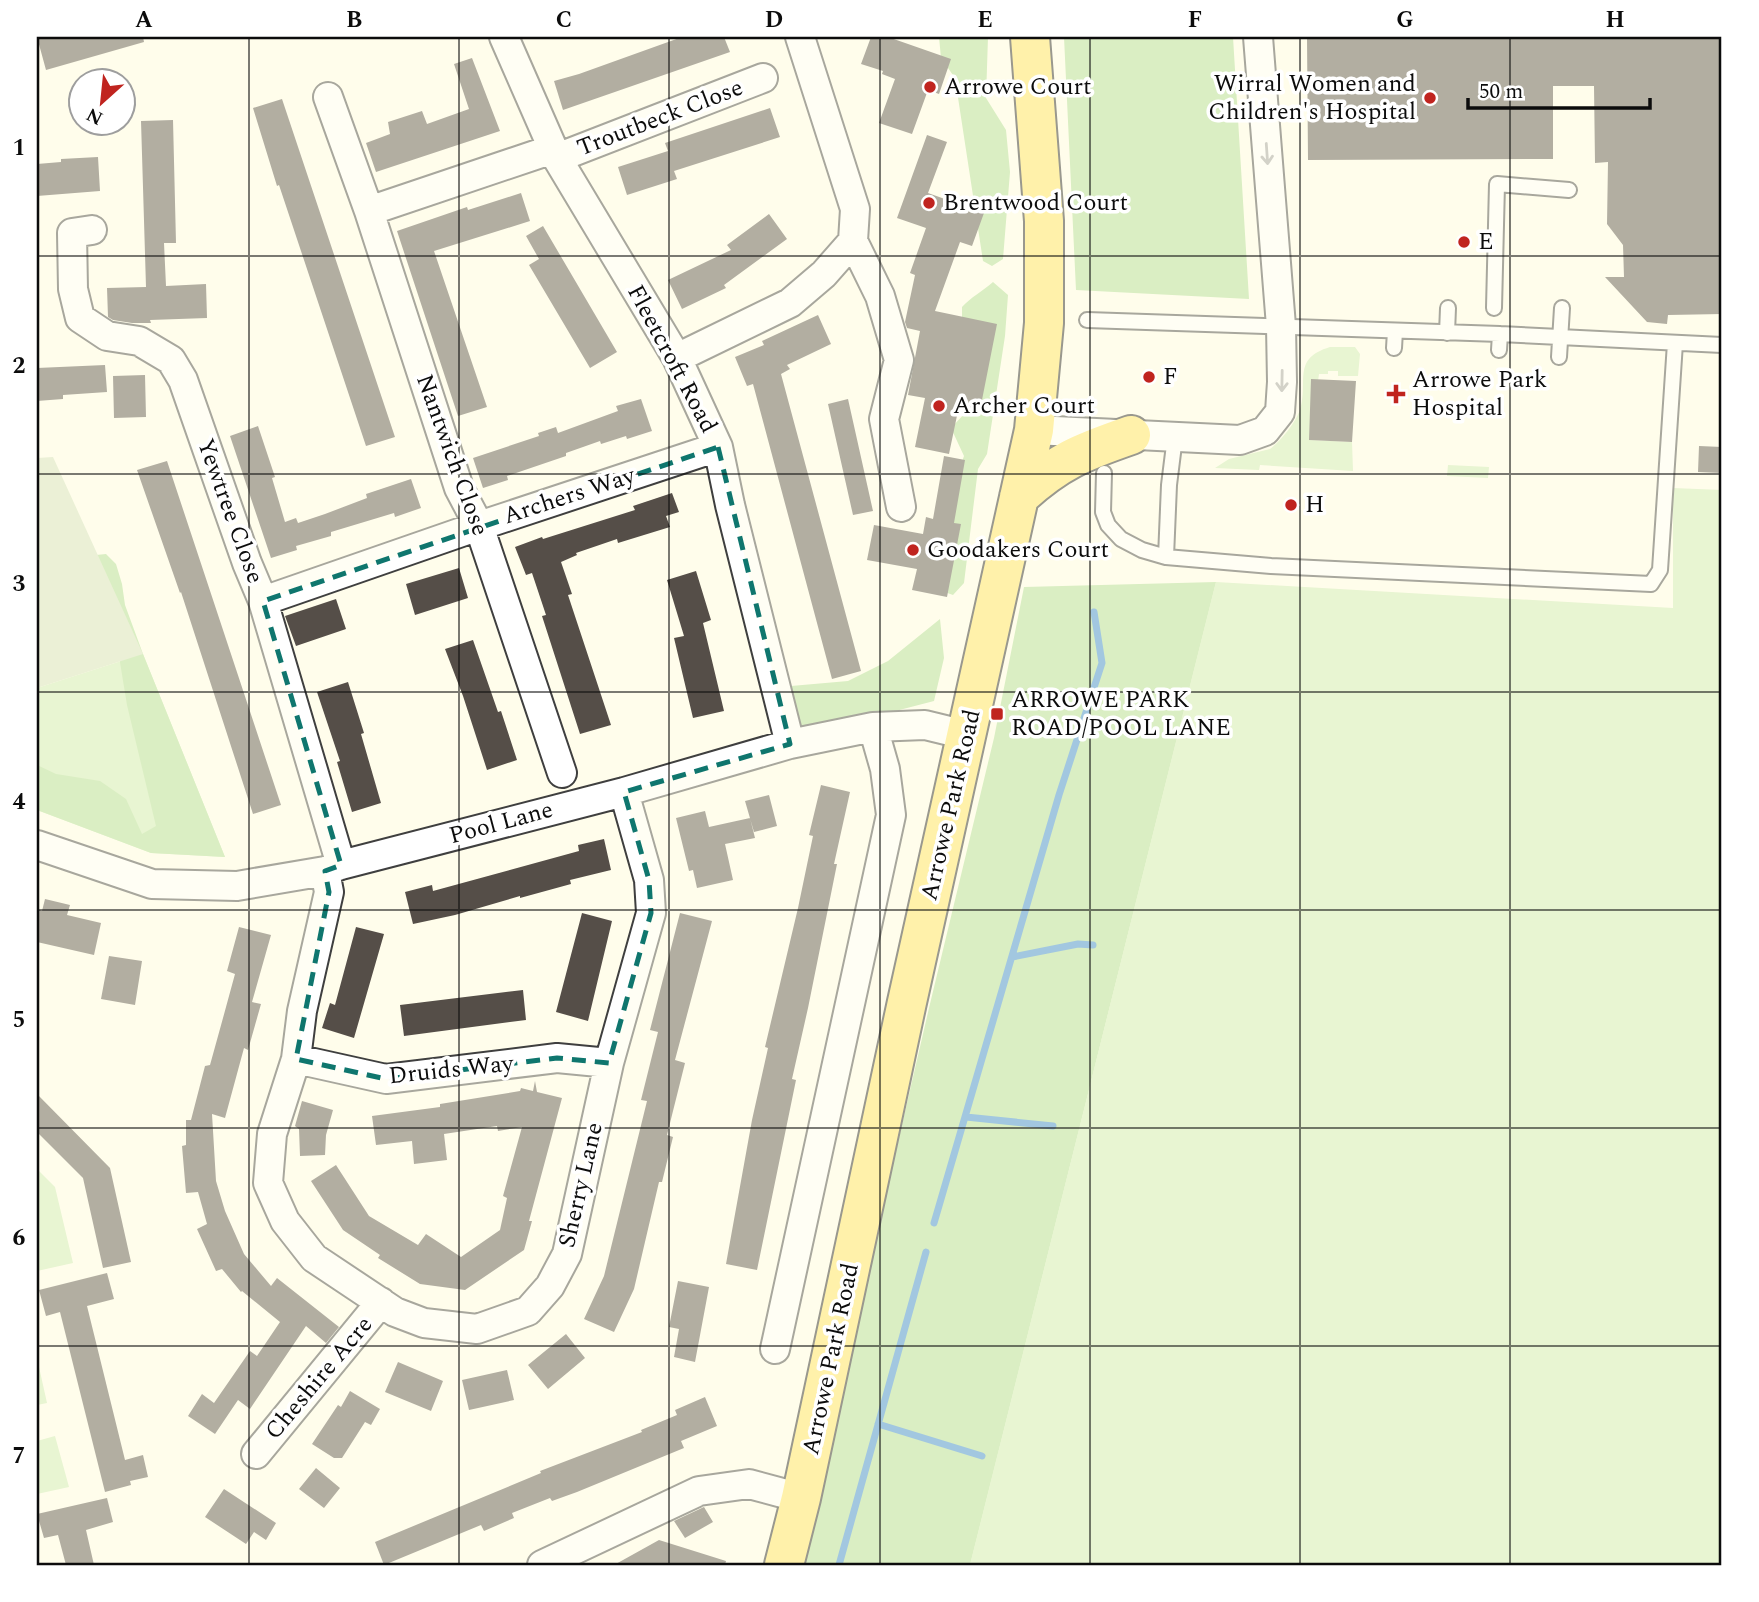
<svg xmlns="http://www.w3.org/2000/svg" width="1759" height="1602" viewBox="0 0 1759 1602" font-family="Spectral,serif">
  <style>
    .green { fill: #cceab3 }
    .forest { fill: #addc92 }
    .cemetery { fill: #d2e1bc }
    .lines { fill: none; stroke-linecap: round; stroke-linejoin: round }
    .stream { stroke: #3286d2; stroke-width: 7 }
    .building { fill: #554e48 }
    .service-casing { stroke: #3f3f3f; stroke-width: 18 }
    .minor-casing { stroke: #3f3f3f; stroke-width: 32 }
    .primary-casing { stroke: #1d1d1d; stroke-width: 42 }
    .service { stroke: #fff; stroke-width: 14 }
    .minor { stroke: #fff; stroke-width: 28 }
    .primary { stroke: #fee35c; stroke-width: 38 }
    .oneway { stroke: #9e9e9e }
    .marked { fill: none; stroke: #0f766e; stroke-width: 5; stroke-dasharray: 14 9; stroke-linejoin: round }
    .grid { fill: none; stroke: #0c0c0c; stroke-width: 2; stroke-opacity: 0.55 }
    .poi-dot { fill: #c0241f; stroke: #fff; stroke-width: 2.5 }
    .labels { text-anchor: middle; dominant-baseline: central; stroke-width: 7; stroke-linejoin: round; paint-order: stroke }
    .poi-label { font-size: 24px; fill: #0c0c0c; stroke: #fff; text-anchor: start }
    .street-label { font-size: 24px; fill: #0c0c0c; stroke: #fff }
    .neatline { fill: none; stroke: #0c0c0c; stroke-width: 2.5 }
    .grid-label { font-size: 23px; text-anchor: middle; font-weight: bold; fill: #0c0c0c }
  </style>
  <rect width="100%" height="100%" fill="#fffdeb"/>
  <path class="green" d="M1330 347H1355L1360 354 1358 376H1338V371H1328V374H1319L1310 440 1352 442 1353 471 1260 465 1259 470 1215 468 1229 459 1270 449C1281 441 1295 423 1300 410 1309 381 1291 359 1330 347Z
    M1448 465 1489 467 1488 478 1447 476Z
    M1673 488 1722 490V1565H970L1216 582 1673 608Z
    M143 654 225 857 151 853 37 810V688Z
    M37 1169 55 1187 73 1263 37 1271Z
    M37 1358 47 1403 37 1405Z
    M55 1436 69 1487 37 1494V1441Z"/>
  <path class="forest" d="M939 37H988L986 98 1006 130 1010 172 1003 259 992 266 983 261 955 78 941 58Z
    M1064 37H1233L1249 299 1076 290Z
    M993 282 1008 295 1005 336 987 454 978 469 964 583 953 595 939 590 950 496 964 456 951 428 967 411 975 371 962 325V307C971 297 983 291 993 282Z
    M106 554 116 564 122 584 125 605 143 654 225 857 151 853 37 810V765L56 774 100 781 126 799 142 834 156 826 127 705 118 650 86 556Z
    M1216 582 970 1565H800L929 1008 994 738 1024 587Z
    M940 619 944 658 934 701 799 736 788 694 791 686 848 681 888 661Z"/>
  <path class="cemetery" d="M53 457 143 654 37 688V458Z"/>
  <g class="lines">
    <path class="stream" d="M1012 957 1078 944 1093 945
      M966 1117 1053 1126
      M934 1223 1059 795 1102 663 1094 612
      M878 1424 982 1456
      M839 1565 926 1252"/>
  </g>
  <path class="building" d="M37 37H143L144 42 46 70Z
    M682 37H724L730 52 563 110 554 81 579 74Z
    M871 37H888L951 59 939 94 928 90 912 134 879 123 895 79 882 74 883 71 861 64Z
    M1307 37H1722V314L1668 315 1667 324 1647 322 1605 277H1624L1623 245 1607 224 1608 162 1595 163 1594 86H1553V159L1308 160Z
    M472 58 500 131 376 172 366 143 390 134 388 122 422 111 427 124 469 109 454 64Z
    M282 99 395 437 366 446 279 185 277 186 253 108Z
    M770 108 780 137 674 171 677 179 627 195 618 167 668 151 665 143Z
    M173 120 176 243H164L166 286 206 284 207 318 150 320 151 323H132L113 320 108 317 107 288 146 287 141 121Z
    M927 135 947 142 928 193 984 213 972 246 960 242 935 311 997 324 980 410 959 406 949 454 915 447 925 398 908 395 920 331 907 328 905 322 915 275 910 273 926 228 897 218Z
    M98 157 100 191 37 196V164L61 162V159Z
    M521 193 530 221 434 251 487 407 458 416 397 231 467 207 468 210Z
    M769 214 787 239 724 285 726 288 682 309 668 280 731 250 727 245Z
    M543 226 617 352 590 368 529 265 539 259 526 236Z
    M818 315 831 344 787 365 790 369 781 374 861 671 832 679 753 384 747 386 735 357 764 345 762 341Z
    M105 365 107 392 63 395V399L37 401V368Z
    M145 375 146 417 114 418 113 376Z
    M1311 379 1356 381 1352 442 1309 440Z
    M641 399 652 431 627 439 626 436 601 444 600 441 566 453V456L507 476 508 480 483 488 473 458 539 436 538 433 556 427 558 433 618 411 616 406Z
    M848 399 873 511 853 515 828 404Z
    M258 426 275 477 272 478 285 522 296 518 298 523 325 514 367 498 366 494 411 479 421 508 395 517 394 513 331 532V536L296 546 297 550 271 558 230 436Z
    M1699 446 1722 447V473L1698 472Z
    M944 456 965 460 954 523 961 524 947 597 912 590 917 569 867 560 874 525 923 534 926 517 933 519Z
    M167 461 281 805 253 814 181 592 180 593 137 470Z
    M672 493 679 512 666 516 670 527 618 543 617 539 576 553 577 555 561 562 572 594 568 595 611 725 580 734 542 616 546 615 532 573 526 575 515 547 542 537 543 539 635 510 633 506Z
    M459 568 468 598 415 615 406 584Z
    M696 571 711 620 703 623 724 711 693 718 674 638 684 636 667 580Z
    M336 599 346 629 296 646 285 616Z
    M473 640 498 712 501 711 517 760 487 770 463 696 445 649Z
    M348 682 364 733 361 734 381 803 352 812 337 762 340 761 317 692Z
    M821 785 850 792 834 864H837L808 1008 792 1079 796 1080 757 1270 726 1264 752 1120 768 1048 765 1047 798 908 813 836 809 835Z
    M769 795 777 826 754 832 745 801Z
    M705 811 709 827 750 818 755 838 725 844 733 880 697 888 693 870 689 871 676 818Z
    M604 839 611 870 570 880 571 884 520 898V896L455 915 413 924 405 892 432 885 433 891 579 851 578 845Z
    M45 899 70 905 67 915 101 923 94 955 37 942V909L42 911Z
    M582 913 612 921 588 1021 556 1012Z
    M680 913 712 921 675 1060 685 1063 667 1135 673 1137 662 1182H659L634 1289 614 1332 584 1319 604 1276 647 1101 641 1100 658 1032 650 1030Z
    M239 927 271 935 252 1002 261 1004 248 1050 244 1048 225 1118 212 1114 216 1181 225 1211 244 1254 271 1286 277 1278 339 1327 326 1343 306 1326 250 1409 238 1400 215 1434 188 1416 202 1394 214 1403 250 1351 257 1356 280 1322 242 1291 241 1292 222 1269 216 1271 197 1229 207 1224 198 1192 186 1193 182 1146 186 1145V1120H191L205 1066 210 1065 223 1018 235 974 227 971Z
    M356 927 384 934 354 1038 322 1028 330 1003 335 1005Z
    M109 956 142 961 135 1005 101 999Z
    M523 990 526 1020 404 1036 400 1005Z
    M535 1081 537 1092 562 1098 529 1221H532L524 1250 465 1290 420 1284 378 1258 380 1255 343 1230 311 1181 336 1165 369 1216 418 1245 426 1234 461 1257 500 1230 507 1198 503 1196 522 1127 498 1131 497 1126 444 1134 447 1160 414 1164 412 1141 376 1145 372 1116 440 1107V1104L520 1091 521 1088 533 1091Z
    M37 1094 110 1168 131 1262 103 1268 83 1178 37 1132Z
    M302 1101 333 1110 326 1135 325 1155 300 1156 299 1129 295 1126Z
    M107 1273 114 1299 87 1306 125 1460 143 1455 148 1477 130 1481 131 1485 105 1492 60 1312 46 1316 39 1290Z
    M678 1281 709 1287 695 1362 674 1357 679 1329 669 1327Z
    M566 1334 585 1358 548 1389 528 1365Z
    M398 1362 443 1381 431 1411 385 1392Z
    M507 1370 514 1400 469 1410 462 1380Z
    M350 1391 380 1409 371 1425 365 1422 342 1458H334L312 1444 338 1405 341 1407Z
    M705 1397 717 1426 681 1441 684 1448 577 1492 552 1501 550 1498 512 1513 514 1518 484 1531 481 1525 384 1565 375 1542 541 1473 540 1471 642 1432 641 1430 677 1415 675 1410Z
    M316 1468 340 1488 324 1508 299 1489Z
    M224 1489 276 1523 266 1540 254 1532 246 1544 205 1517Z
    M107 1498 113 1522 86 1530 94 1565H66L58 1535 44 1538 37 1514Z
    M704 1507 713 1522 685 1538 674 1521Z
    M659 1540 726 1561 725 1565H614Z"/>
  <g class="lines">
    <g class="service-casing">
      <path id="service" d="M1494 308 1497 184 1569 190
        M1087 320 1500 334 1722 345
        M1447 333 1448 308
        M1394 348 1395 331
        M1499 350 1500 334
        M1559 357 1562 308
        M1104 473 1103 512 1108 525 1121 539 1142 550 1166 557 1271 566 1651 584 1660 570 1675 343
        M1166 557 1169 485 1175 437"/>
    </g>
    <g class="minor-casing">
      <path id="minor" d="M504 37 557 158 677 358 718 447 730 505 790 744
        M800 37 855 209 853 241 880 296 899 360 884 419 901 507
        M328 97 369 211 459 488 479 526 562 773
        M557 158 763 78
        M369 211 553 149
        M92 230 72 233 73 289 80 318 107 336 139 341 171 360 183 380 247 563 263 601 341 865
        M677 358 790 303 824 274 853 241
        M1034 430 1240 440 1265 431 1280 412 1282 382 1281 326 1258 37
        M263 601 479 526 718 447
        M37 845 152 884 237 886 325 871 341 865 624 792 790 744 873 727 925 725 966 735
        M325 871 329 892 302 1011 296 1059 272 1134 268 1183 285 1221 314 1258 395 1312 424 1323 477 1329 528 1311 550 1286 567 1254 609 1063 651 913 649 880 624 792
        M296 1059 386 1079 557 1058 609 1063
        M775 1349 891 815 885 769 873 727
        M256 1454 381 1302
        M542 1565 699 1491 749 1484 801 1498"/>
    </g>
    <g class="primary-casing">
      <path id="primary" d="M1019 497C1058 461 1082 452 1131 435
        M784 1565 801 1498 907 1002 1034 430 1044 323V221L1030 37"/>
    </g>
    <use href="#service" class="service"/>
    <use href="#minor" class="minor"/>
    <use href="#primary" class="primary"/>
  </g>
  <defs><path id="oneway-shaft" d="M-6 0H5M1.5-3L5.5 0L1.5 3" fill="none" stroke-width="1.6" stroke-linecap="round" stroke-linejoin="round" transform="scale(1.75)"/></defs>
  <g class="oneway">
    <use href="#oneway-shaft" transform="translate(1267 154) rotate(86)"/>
    <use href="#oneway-shaft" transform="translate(1282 381) rotate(91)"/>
  </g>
  <path d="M0 0H1759V1602H0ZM718 447 790 744 624 792 649 880 651 913 609 1063 557 1058 386 1079 296 1059 329 892 325 871 341 865 263 601Z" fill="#fffdeb" fill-opacity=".55" fill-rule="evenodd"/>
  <path class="marked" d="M718 447 790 744 624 792 649 880 651 913 609 1063 557 1058 386 1079 296 1059 329 892 325 871 341 865 263 601Z"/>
  <path class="grid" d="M249 37V1565M459 37V1565M669 37V1565M880 37V1565M1090 37V1565M1300 37V1565M1510 37V1565M37 256H1722M37 474H1722M37 692H1722M37 910H1722M37 1128H1722M37 1346H1722"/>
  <g class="poi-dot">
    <circle cx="930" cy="87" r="7"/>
    <circle cx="1430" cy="98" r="7"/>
    <circle cx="929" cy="203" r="7"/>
    <circle cx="1464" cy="242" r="7"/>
    <circle cx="1149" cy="377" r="7"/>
    <path d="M1392.5 383.5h7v7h7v7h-7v7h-7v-7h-7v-7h7z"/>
    <circle cx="939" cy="406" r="7"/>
    <circle cx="1291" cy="505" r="7"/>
    <circle cx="913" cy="550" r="7"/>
    <rect x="990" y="707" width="14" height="14" rx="3.5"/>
  </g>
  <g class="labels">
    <g class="poi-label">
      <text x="1416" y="84" text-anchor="end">Wirral Women and<tspan x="1416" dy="28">Children's Hospital</tspan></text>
      <text x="944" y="87">Arrowe Court</text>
      <text x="943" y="203">Brentwood Court</text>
      <text x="1478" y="242">E</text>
      <text x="1163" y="377">F</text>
      <text x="1412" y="380">Arrowe Park<tspan x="1412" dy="28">Hospital</tspan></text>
      <text x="953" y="406">Archer Court</text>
      <text x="1305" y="505">H</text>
      <text x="927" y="550">Goodakers Court</text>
      <text x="1011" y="700">ARROWE PARK<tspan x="1011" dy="28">ROAD/POOL LANE</tspan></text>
    </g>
    <g class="street-label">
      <text transform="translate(660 118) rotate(-21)">Troutbeck Close</text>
      <text transform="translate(672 359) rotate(62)">Fleetcroft Road</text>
      <text transform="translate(452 455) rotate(70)">Nantwich Close</text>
      <text transform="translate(569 496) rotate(-18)">Archers Way</text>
      <text transform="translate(230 511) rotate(70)">Yewtree Close</text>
      <text transform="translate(951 805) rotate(-77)">Arrowe Park Road</text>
      <text transform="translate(501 823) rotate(-15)">Pool Lane</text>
      <text transform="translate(451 1070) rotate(-6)">Druids Way</text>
      <text transform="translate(581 1185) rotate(-77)">Sherry Lane</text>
      <text transform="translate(831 1359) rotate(-78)">Arrowe Park Road</text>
      <text transform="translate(319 1378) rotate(-50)">Cheshire Acre</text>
    </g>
  </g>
  <rect width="1759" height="1602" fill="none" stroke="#ffffff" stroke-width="77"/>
  <g transform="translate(102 102) rotate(207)"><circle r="33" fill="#ffffff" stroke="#9e9e9e" stroke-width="2"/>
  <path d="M0-5L12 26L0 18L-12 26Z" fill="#c0241f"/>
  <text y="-10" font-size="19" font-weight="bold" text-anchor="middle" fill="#0c0c0c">N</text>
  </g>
  <path d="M1468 98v10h182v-10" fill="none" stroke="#0c0c0c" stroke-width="3.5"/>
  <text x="1479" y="98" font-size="21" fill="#0c0c0c" stroke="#ffffff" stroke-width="5" paint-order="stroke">50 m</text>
  <rect x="38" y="38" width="1682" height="1526" class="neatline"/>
  <g class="grid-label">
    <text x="144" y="27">A</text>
    <text x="354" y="27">B</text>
    <text x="564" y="27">C</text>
    <text x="774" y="27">D</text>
    <text x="985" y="27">E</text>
    <text x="1195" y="27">F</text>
    <text x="1405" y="27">G</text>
    <text x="1615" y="27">H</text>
    <text x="19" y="155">1</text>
    <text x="19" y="373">2</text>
    <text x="19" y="591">3</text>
    <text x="19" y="809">4</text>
    <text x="19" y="1027">5</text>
    <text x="19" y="1245">6</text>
    <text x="19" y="1463">7</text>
  </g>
</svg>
